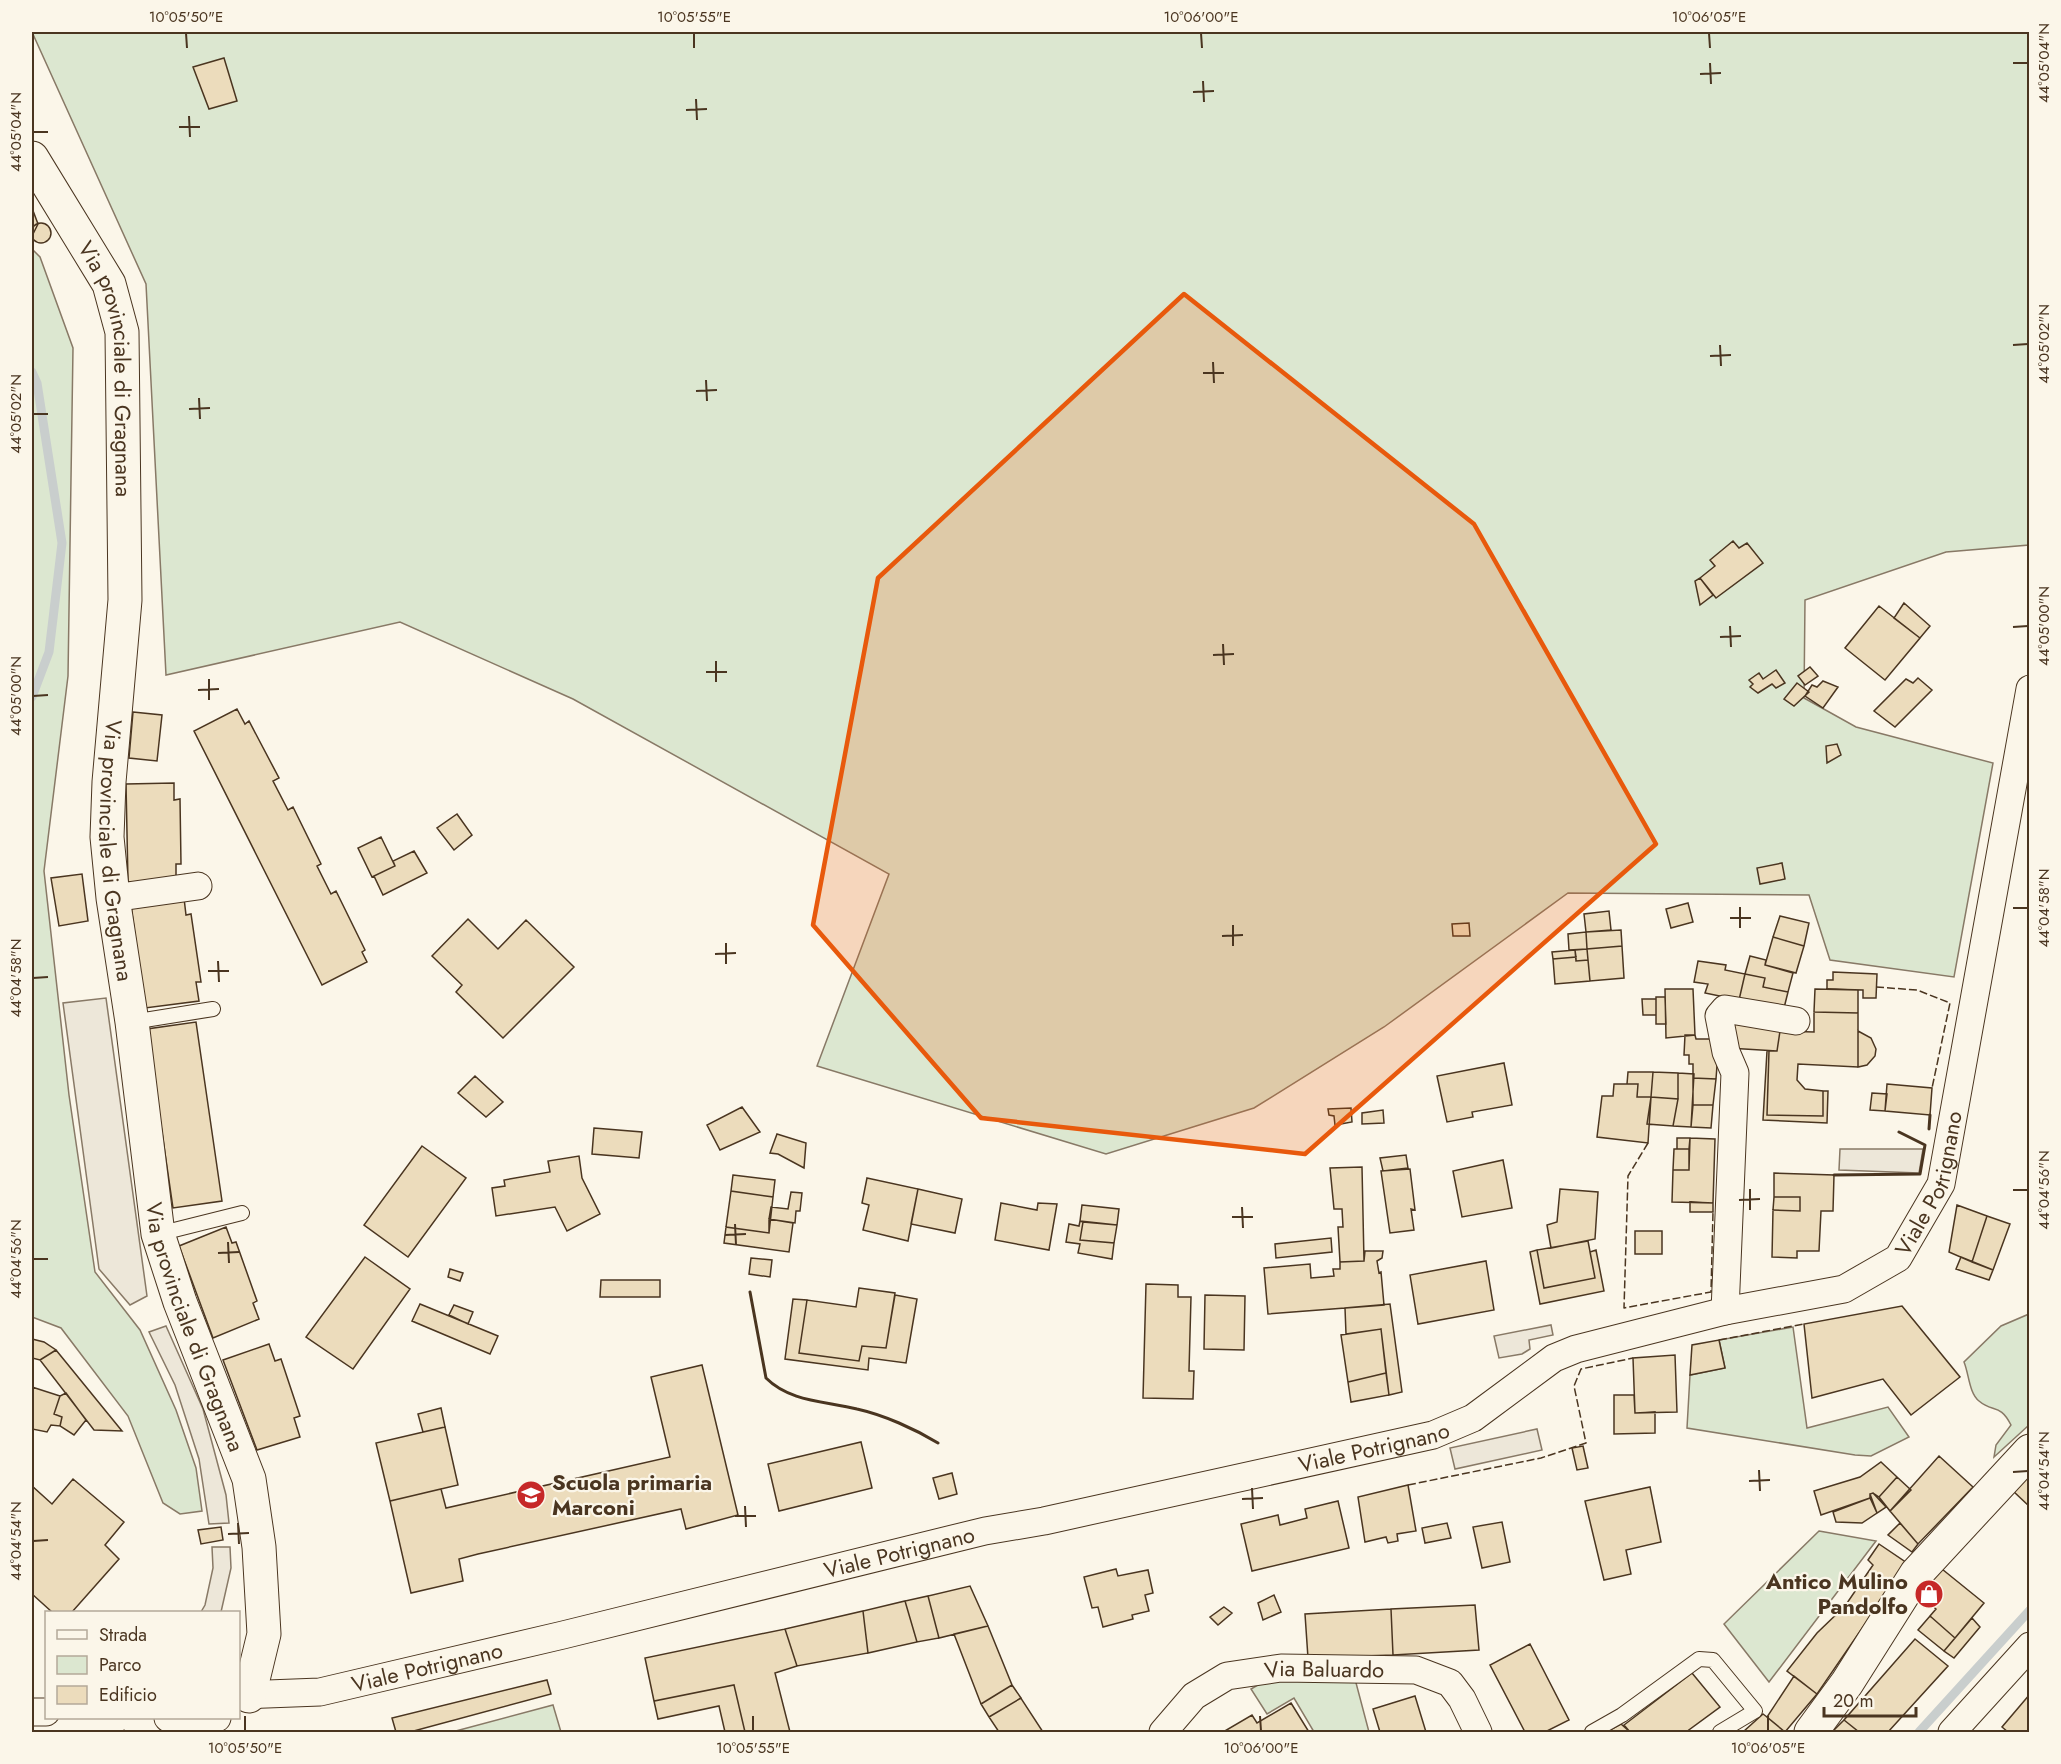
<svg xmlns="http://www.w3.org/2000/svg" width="2061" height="1764" viewBox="0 0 2061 1764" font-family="Jost,sans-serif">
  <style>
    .green { fill: #dce7d0; stroke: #887966; stroke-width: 1.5 }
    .parking { fill: #ede7d9; stroke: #887966; stroke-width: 1.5 }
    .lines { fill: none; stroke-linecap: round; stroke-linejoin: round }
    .stream { stroke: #c9cecd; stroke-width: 9 }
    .building { fill: #ecdcbc; stroke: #4a3520; stroke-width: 1.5 }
    .service-casing { stroke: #4a3520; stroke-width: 16 }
    .minor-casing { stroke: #4a3520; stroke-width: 29 }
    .secondary-casing { stroke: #4a3520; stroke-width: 35 }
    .service { stroke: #fbf6e9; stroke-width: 14 }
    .minor { stroke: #fbf6e9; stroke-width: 27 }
    .secondary { stroke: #fbf6e9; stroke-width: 33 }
    .fence { stroke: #4a3520; stroke-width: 1.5; stroke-dasharray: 8 3; stroke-linecap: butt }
    .wall { stroke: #4a3520; stroke-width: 3 }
    .marked { fill: #e8590c; fill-opacity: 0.2; stroke: #e8590c; stroke-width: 4.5; stroke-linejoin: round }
    .ticks { fill: none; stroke: #4a3520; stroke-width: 2 }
    .labels { text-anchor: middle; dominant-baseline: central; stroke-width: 4.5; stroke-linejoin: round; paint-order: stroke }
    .street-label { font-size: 22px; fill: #4a3520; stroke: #fbf6e9 }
    .poi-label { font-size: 22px; font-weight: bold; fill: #4a3520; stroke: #fbf6e9; text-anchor: start }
    .neatline { fill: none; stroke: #4a3520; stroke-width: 2 }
    .ticks-label { font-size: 15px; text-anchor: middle; fill: #4a3520 }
  </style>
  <rect width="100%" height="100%" fill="#fbf6e9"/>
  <path class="green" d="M32 32H2029V545L1946 552 1805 600 1804 698 1856 727 1993 763 1954 977 1830 960 1809 895 1568 893 1384 1027 1254 1108 1106 1154 817 1066 889 874 573 699 400 622 166 675 146 284Z
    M32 249 40 257 73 348 68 676 44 871 69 1095 95 1272 140 1330 176 1410 196 1468 202 1511 180 1514 163 1503 128 1416 61 1328 32 1317Z
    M2029 1314V1425L1994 1457 1996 1445 2011 1425C2000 1403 1993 1413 1979 1401 1969 1393 1969 1374 1964 1362L2001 1326Z
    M1793 1327 1807 1428 1888 1407 1909 1437 1871 1456 1855 1455 1687 1428 1690 1375 1725 1368 1719 1340Z
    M1819 1531 1876 1541 1769 1682 1724 1624Z
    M1268 1679H1355L1369 1732H1314L1294 1698 1267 1714 1251 1689Z
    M553 1705 561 1732H452Z"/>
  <path class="parking" d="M106 998 147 1296 130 1305 99 1269 63 1003Z
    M1840 1149H1923L1919 1173 1839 1170Z
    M1551 1325 1553 1335 1529 1340 1530 1349 1522 1354 1499 1358 1494 1336Z
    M166 1326 203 1409 226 1495 229 1523 209 1524 199 1459 175 1385 149 1332Z
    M1537 1429 1542 1450 1455 1469 1450 1448Z
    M212 1547H230L231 1568 221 1612H201L205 1605 213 1568Z"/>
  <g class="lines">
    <path class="stream" d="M32 372 37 383 62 543 49 652 32 697
      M1919 1732 2030 1610"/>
  </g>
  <path class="building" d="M224 58 237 101 209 109 193 67Z
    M32 208 38 224 32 236Z
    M31 233a10 10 0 1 1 20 0a10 10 0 1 1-20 0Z
    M1733 541 1739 548 1747 543 1763 563 1716 598 1700 578 1715 566 1710 560Z
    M1700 578 1713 595 1700 605 1695 581Z
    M1904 603 1930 626 1920 638 1894 618Z
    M1879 606 1920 638 1885 680 1845 648Z
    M1810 667 1818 676 1805 685 1798 676Z
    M1776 670 1785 683 1776 688 1772 684 1758 693 1750 687 1753 684 1749 680 1759 673 1763 679Z
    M1918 678 1932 690 1895 727 1874 711 1906 679 1913 683Z
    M1823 681 1838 687 1823 708 1805 696 1812 685 1817 687Z
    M1797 683 1809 692 1794 706 1784 699Z
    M237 709 245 724 249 721 279 778 273 781 288 810 293 807 321 864 317 866 331 894 336 891 365 950 362 952 367 962 322 985 194 731Z
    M133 712 162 715 157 761 129 758Z
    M1837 744 1841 755 1827 763 1826 746Z
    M174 783V800L180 799 181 864H176V881L128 882 126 784Z
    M457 814 472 835 454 850 437 828Z
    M381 837 395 866 372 877 358 848Z
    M414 851 427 873 383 895 374 876 395 866 393 861Z
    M1782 863 1785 879 1760 884 1757 868Z
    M82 874 88 921 59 926 51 878Z
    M184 898 186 915 191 914 201 982H196L199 1001 145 1008 131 906Z
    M1688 903 1693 922 1671 928 1666 909Z
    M1609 911 1611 930 1586 932 1584 914Z
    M1780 916 1809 923 1804 946 1773 937Z
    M468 919 498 949 526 920 574 967 503 1038 456 992 462 985 432 956Z
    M1469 923 1470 936H1453L1452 924Z
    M1621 930 1622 946 1587 949 1586 932Z
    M1586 932 1587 949 1569 950 1568 934Z
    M1773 937 1804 946 1796 973 1765 965Z
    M1622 946 1624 978 1590 981 1587 949Z
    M1587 949 1588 960 1576 961 1575 950Z
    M1575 950 1576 957 1553 959 1552 952Z
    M1750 956 1766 960 1765 965 1793 973 1788 992 1763 987 1765 978 1745 974Z
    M1576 957V961L1588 960 1590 981 1555 984 1553 959Z
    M1698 961 1726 965 1725 970 1745 974 1739 1000 1705 993 1708 984 1694 982Z
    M1833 972 1877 974 1876 998H1863V990L1827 989V980H1833Z
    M1745 974 1765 978 1763 987 1788 992 1783 1012 1739 1000Z
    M1665 989H1693L1695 1035 1666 1038Z
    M1815 989 1858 990V1013L1814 1012Z
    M1656 997H1665L1666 1024H1656Z
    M1642 999H1656V1015H1643Z
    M1814 1012 1858 1013V1067L1798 1064 1797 1080 1805 1089 1823 1091V1116L1767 1115 1769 1051H1777L1780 1031 1814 1032Z
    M1730 1020 1780 1031 1777 1051 1728 1048Z
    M196 1022 222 1201 173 1208 147 1029Z
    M1858 1031 1871 1038 1876 1049 1875 1056 1867 1065 1858 1067Z
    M1685 1035H1695L1696 1039H1719L1716 1079 1693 1078V1064H1689V1055H1684Z
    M1767 1051H1769L1767 1115 1823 1116V1091H1828L1827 1123 1763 1120Z
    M1504 1063 1512 1105 1472 1112 1473 1117 1447 1122 1437 1076Z
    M1628 1072H1653L1651 1097H1637L1638 1084H1627Z
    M1653 1072 1678 1073V1099L1651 1097Z
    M1678 1073 1694 1074 1691 1127 1673 1126 1678 1099Z
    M475 1076 503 1102 486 1117 458 1093Z
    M1693 1078 1716 1079 1713 1105H1693Z
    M1614 1084H1638L1637 1097H1651L1648 1143 1597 1137 1602 1096H1613Z
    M1887 1084 1932 1088 1930 1115 1885 1111Z
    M1872 1093 1887 1094 1885 1111 1870 1110Z
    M1651 1097 1678 1099 1673 1126 1647 1124Z
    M1693 1105H1713L1711 1128 1691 1127Z
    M742 1107 760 1132 720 1150 707 1125Z
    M1351 1108 1352 1122 1335 1125 1334 1116 1329 1115 1328 1109Z
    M1383 1110 1384 1123 1362 1124V1113Z
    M594 1128 642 1132 639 1158 592 1154Z
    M777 1134 806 1143 804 1168 778 1154 770 1153Z
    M1677 1138H1690L1689 1149H1677Z
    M1690 1138 1715 1139 1713 1203 1672 1202 1673 1170H1689Z
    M422 1146 466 1178 408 1257 364 1225Z
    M1674 1149H1689V1170H1673Z
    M1406 1155 1408 1168 1383 1171 1380 1158Z
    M579 1156 582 1178 600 1214 567 1231 555 1207 496 1216 492 1188 505 1186 504 1180 550 1172 548 1161Z
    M1503 1160 1512 1208 1462 1217 1453 1171Z
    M1362 1167 1364 1261 1340 1262 1338 1227H1343L1342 1209H1334L1330 1168Z
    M1410 1169 1415 1210 1411 1209 1414 1230 1390 1233 1381 1171Z
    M1774 1173 1834 1175 1833 1211H1821L1819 1251H1797V1258L1772 1257 1773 1210 1800 1211V1197H1774Z
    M733 1175 775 1180 773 1197 731 1191Z
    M867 1178 918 1189 908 1241 863 1230 869 1205 862 1203Z
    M918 1189 962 1199 955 1233 911 1224Z
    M1560 1189 1598 1192 1595 1239 1551 1248 1547 1225 1557 1222Z
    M731 1191 773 1197 769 1233 726 1227Z
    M791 1192 802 1193 800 1211H796L795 1223 769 1219 771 1207 788 1209Z
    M1774 1197H1800V1211L1773 1210Z
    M1690 1202 1713 1203V1212H1690Z
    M1001 1203 1037 1210 1038 1203 1057 1204 1049 1250 995 1240Z
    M1082 1205 1119 1209 1117 1225 1080 1221Z
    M1957 1205 1987 1216 1972 1262 1949 1252Z
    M1987 1216 2010 1224 1993 1270 1972 1262Z
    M769 1219 793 1223 789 1252 724 1243 726 1227 769 1233Z
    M1080 1221 1083 1222 1080 1240 1114 1243 1112 1259 1078 1253 1080 1244 1066 1242 1069 1224 1079 1226Z
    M1083 1222 1117 1225 1114 1243 1080 1240Z
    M226 1227 232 1243 236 1242 257 1301 253 1303 259 1319 213 1338 179 1246Z
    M1635 1231H1662V1254H1635Z
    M1331 1238 1332 1252 1276 1258 1275 1244Z
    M1588 1241 1595 1278 1544 1288 1537 1250Z
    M1537 1250 1544 1288 1595 1278 1590 1252 1596 1250 1604 1291 1540 1304 1530 1252Z
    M1365 1251H1383L1382 1258 1377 1261 1379 1273 1381 1272 1384 1305 1268 1314 1264 1268 1310 1264 1311 1278 1334 1276 1333 1269H1340V1262L1364 1261Z
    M365 1257 410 1289 353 1369 306 1337Z
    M1961 1257 1993 1270 1989 1280 1956 1269Z
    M751 1258 772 1260 770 1277 749 1274Z
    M1486 1261 1494 1310 1418 1324 1410 1275Z
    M450 1269 463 1273 460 1281 448 1277Z
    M601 1280H660V1297H600Z
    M1146 1284 1178 1285V1297H1191L1189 1371H1194L1193 1399 1143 1398Z
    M859 1288 895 1293 886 1348 862 1346 859 1361 799 1353 807 1300 856 1307Z
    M895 1295 917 1299 906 1363 869 1358 868 1370 785 1359 793 1299 807 1300 799 1353 859 1361 862 1346 886 1348Z
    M1205 1295 1245 1296 1244 1350 1204 1349Z
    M420 1304 498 1336 490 1354 412 1321Z
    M1390 1304 1402 1392 1389 1395 1381 1329 1346 1334 1345 1308Z
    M454 1305 473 1312 468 1324 449 1315Z
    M1902 1306 1960 1377 1911 1415 1883 1379 1812 1398 1804 1324Z
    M1381 1329 1386 1373 1348 1382 1341 1335Z
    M32 1339 44 1342 56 1350 40 1360 32 1358Z
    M1719 1340 1725 1368 1690 1375 1692 1345Z
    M269 1344 275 1361 281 1359 300 1416 294 1418 300 1437 257 1450 223 1360Z
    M56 1350 122 1431 94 1430 40 1360Z
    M1675 1355 1677 1412 1635 1413 1633 1358Z
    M702 1365 738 1515 686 1529 681 1509 478 1554 459 1559 463 1581 411 1593 390 1501 441 1489 446 1508 670 1457 651 1377Z
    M1386 1373 1389 1395 1351 1402 1348 1382Z
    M32 1387 60 1396 54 1414 62 1417 60 1426 51 1425 47 1432 32 1429Z
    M66 1393 86 1420 74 1435 60 1426 62 1417 54 1414 60 1396Z
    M1614 1395H1634L1635 1413 1655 1412V1433L1614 1434Z
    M441 1408 445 1427 423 1432 418 1414Z
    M445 1427 458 1485 390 1501 376 1443Z
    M861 1442 872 1488 779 1511 768 1464Z
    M1583 1446 1588 1468 1577 1470 1572 1448Z
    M1939 1456 1973 1487 1918 1544 1890 1511Z
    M1881 1462 1897 1477 1879 1497 1873 1493 1870 1494V1498L1821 1515 1814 1491 1860 1477Z
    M2030 1472V1507L2012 1490Z
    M952 1473 957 1494 939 1499 933 1478Z
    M1897 1477 1911 1490 1890 1511 1879 1497Z
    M73 1479 124 1522 105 1545 119 1559 72 1612H52L32 1594V1486L52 1504Z
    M1408 1485 1416 1531 1397 1534 1398 1541 1388 1543 1386 1537 1365 1542 1358 1497Z
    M1650 1487 1661 1542 1626 1550 1631 1574 1604 1580 1585 1501Z
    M1873 1493 1886 1507 1877 1513 1870 1494Z
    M1870 1498 1877 1513 1862 1523 1836 1522 1833 1512Z
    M1338 1501 1349 1548 1252 1571 1241 1524 1278 1515 1280 1525 1307 1518 1305 1509Z
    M1502 1522 1510 1562 1482 1568 1473 1527Z
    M1447 1523 1451 1538 1425 1543 1422 1528Z
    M1900 1523 1918 1544 1912 1552 1888 1535Z
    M221 1527 223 1540 201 1544 198 1530Z
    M1879 1544 1907 1563 1817 1694 1787 1671 1817 1633 1845 1606 1873 1565 1868 1560Z
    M1937 1565 1984 1603 1955 1638 1930 1616 1936 1609 1915 1591Z
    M1116 1569 1118 1576 1148 1570 1153 1593 1145 1595 1149 1611 1132 1615 1133 1619 1103 1627 1098 1607 1092 1608 1084 1577Z
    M970 1586 988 1626 939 1638 928 1596Z
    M1274 1595 1281 1612 1263 1620 1258 1603Z
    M928 1596 939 1638 917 1642 905 1601Z
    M905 1601 917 1642 868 1653 863 1611Z
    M1475 1605 1479 1650 1393 1655 1391 1609Z
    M1224 1607 1232 1613 1218 1625 1210 1617Z
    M1391 1609 1393 1655 1308 1658 1305 1614Z
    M863 1611 868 1653 797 1666 785 1629Z
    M1930 1616 1955 1638 1944 1651 1918 1630Z
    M1972 1618 1980 1627 1954 1658 1944 1651Z
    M988 1626 1012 1685 981 1704 954 1634Z
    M785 1629 797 1666 775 1673 790 1732H745L734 1685 654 1701 645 1658Z
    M1915 1639 1948 1666 1888 1732H1859L1844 1720Z
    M1530 1644 1569 1720 1545 1732H1525L1490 1665Z
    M1692 1673 1720 1707 1686 1732H1630L1624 1725Z
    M1794 1676 1817 1694 1785 1732 1767 1717Z
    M547 1680 551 1694 410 1732H396L392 1718Z
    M734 1685 745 1732H725L719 1706 658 1719 654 1701Z
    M1012 1685 1021 1698 989 1717 981 1704Z
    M2030 1694V1732H2008L2002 1727Z
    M1415 1696 1426 1732H1380L1373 1709Z
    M1021 1698 1022 1700 1043 1732H999L989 1717Z
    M1291 1703 1309 1732H1223L1252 1715 1257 1723Z
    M1763 1714 1767 1717 1785 1732H1743Z
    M1844 1720 1859 1732H1832Z
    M1621 1724 1630 1732H1606Z"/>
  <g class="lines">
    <g class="service-casing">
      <path id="service" d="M132 1022 213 1009
        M158 1234 242 1213
        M1592 1732 1622 1715 1699 1659 1713 1660 1755 1711 1720 1732"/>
    </g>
    <g class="minor-casing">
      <g id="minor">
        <path d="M113 898 198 886"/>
        <path d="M1725 1311 1735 1073 1726 1052 1719 1016 1725 1009 1796 1021"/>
        <path id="s1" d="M238 1695 320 1692 563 1635 985 1531 1044 1521 1433 1435 1473 1418 1554 1358 1576 1349 1725 1311 1844 1289 1898 1258 1941 1184 2030 689"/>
        <path d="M32 1712H46"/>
        <path d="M168 1718 213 1720 217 1718"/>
        <path id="s2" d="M1163 1732 1194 1696 1227 1676 1281 1668 1416 1670 1450 1683 1462 1699 1478 1732"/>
        <path d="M1952 1732 2030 1646"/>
      </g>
    </g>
    <g class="secondary-casing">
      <g id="secondary">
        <path id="s3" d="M32 158 109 284 122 332 125 600 109 782 107 837 113 898 132 1022 158 1234 180 1302 249 1479 259 1547 264 1634 249 1696"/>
        <path d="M1811 1732 1847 1683 1916 1574 2030 1451"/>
      </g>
    </g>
    <use href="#service" class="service"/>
    <use href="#minor" class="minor"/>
    <use href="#secondary" class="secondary"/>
    <path class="fence" d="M1876 987 1917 990 1950 1003 1932 1088
      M1648 1143 1628 1176 1624 1308 1711 1292 1713 1212
      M1719 1340 1804 1324
      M1408 1485 1541 1458 1586 1443 1574 1386 1581 1369 1633 1358"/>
    <path class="wall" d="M1929 1129 1930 1115
      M1834 1175 1920 1174 1925 1145 1899 1132
      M750 1292 766 1378C790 1402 825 1401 857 1409 884 1415 915 1429 938 1443
      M122 1732 124 1731"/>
  </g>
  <path class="marked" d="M1184 294 1474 524 1656 844 1305 1154 981 1118 813 925 878 578Z"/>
  <path class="ticks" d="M186 33 187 48M694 33V48M1201 33 1202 48M1709 33 1710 48M1710 63 1711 84M2013 63H2028M1700 74 1721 73M1203 81 1204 102M1193 92 1214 91M696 99 697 120M686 110 707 109M189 116 190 137M179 127H200M33 132H48M1720 345 1721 366M2013 345 2028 344M1710 356 1731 355M1213 362 1214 383M1203 373H1224M706 380 707 401M696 391 717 390M199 398 200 419M189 409 210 408M33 414H48M1730 626 1731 647M2013 627 2028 626M1720 637 1741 636M1223 644 1224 665M1213 655 1234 654M716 661V682M706 672H727M209 679V700M198 690 219 689M33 696 48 695M1740 907V928M2013 908H2028M1730 918H1751M1233 925V946M1222 936 1243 935M726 943V964M715 954 736 953M218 961 219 982M208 971H229M33 978 48 977M1750 1189V1210M2013 1190H2028M1739 1200 1760 1199M1242 1207 1243 1228M1232 1217H1253M735 1224 736 1245M725 1235 746 1234M228 1242 229 1263M218 1253 239 1252M33 1259H48M1759 1470 1760 1491M2013 1472 2028 1471M1749 1481 1770 1480M1252 1488 1253 1509M1242 1499 1263 1498M745 1506 746 1527M735 1516H756M238 1523 239 1544M228 1534 249 1533M33 1541 48 1540M245 1716V1731M753 1716V1731M1260 1716 1261 1731M1768 1716V1731"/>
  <defs>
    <g id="school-disc" transform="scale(1.5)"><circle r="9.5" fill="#c62828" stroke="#fbf6e9"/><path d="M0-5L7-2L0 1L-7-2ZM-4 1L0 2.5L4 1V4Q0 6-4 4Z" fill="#fff"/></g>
    <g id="shop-disc" transform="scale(1.5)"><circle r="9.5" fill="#c62828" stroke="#fbf6e9"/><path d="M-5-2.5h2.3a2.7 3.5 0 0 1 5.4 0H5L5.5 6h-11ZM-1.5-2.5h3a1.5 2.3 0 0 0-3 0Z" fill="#fff"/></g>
  </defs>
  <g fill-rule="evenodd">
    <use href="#school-disc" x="531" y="1495"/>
    <use href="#shop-disc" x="1929" y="1594"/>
  </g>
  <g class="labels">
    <g class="street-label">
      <text stroke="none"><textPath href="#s3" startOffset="231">Via provinciale di Gragnana</textPath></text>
      <text stroke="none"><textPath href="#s3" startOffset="717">Via provinciale di Gragnana</textPath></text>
      <text stroke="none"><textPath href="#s1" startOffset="1812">Viale Potrignano</textPath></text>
      <text stroke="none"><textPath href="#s3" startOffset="1203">Via provinciale di Gragnana</textPath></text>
      <text stroke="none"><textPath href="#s1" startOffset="1164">Viale Potrignano</textPath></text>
      <text stroke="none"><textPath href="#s1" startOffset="678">Viale Potrignano</textPath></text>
      <text stroke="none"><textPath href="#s1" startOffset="192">Viale Potrignano</textPath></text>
      <text stroke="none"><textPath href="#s2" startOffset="184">Via Baluardo</textPath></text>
    </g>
    <g class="poi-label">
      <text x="552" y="1482">Scuola primaria<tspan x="552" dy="25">Marconi</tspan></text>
      <text x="1908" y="1581" text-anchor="end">Antico Mulino<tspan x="1908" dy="25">Pandolfo</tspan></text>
    </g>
  </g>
  <rect width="2061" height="1764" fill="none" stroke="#fbf6e9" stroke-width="66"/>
  <rect x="45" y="1611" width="195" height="108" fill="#fbf6e9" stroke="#b4a999" stroke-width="1.5"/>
  <rect x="57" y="1630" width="30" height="9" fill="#fbf6e9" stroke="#b4a999" stroke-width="1.5"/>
  <text x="99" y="1641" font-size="18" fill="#4a3520">Strada</text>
  <rect x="57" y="1656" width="30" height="18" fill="#dce7d0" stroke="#b4a999" stroke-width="1.5"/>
  <text x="99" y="1671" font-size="18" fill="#4a3520">Parco</text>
  <rect x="57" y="1686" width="30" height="18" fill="#ecdcbc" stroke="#b4a999" stroke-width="1.5"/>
  <text x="99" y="1701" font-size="18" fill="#4a3520">Edificio</text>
  <path d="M1824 1707v9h92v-9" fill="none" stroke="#4a3520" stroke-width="3"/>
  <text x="1833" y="1707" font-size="18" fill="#4a3520" stroke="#fbf6e9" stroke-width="4.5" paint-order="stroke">20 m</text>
  <rect x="33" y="33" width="1995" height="1698" class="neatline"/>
  <g class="ticks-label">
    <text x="186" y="22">10°05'50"E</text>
    <text x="694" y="22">10°05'55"E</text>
    <text x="1201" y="22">10°06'00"E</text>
    <text x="1709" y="22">10°06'05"E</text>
    <text transform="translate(2044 63) rotate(-90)" y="5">44°05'04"N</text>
    <text transform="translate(16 132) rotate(-90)" y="5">44°05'04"N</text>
    <text transform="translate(2044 344) rotate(-90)" y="5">44°05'02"N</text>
    <text transform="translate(16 414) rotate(-90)" y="5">44°05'02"N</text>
    <text transform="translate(2044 626) rotate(-90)" y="5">44°05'00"N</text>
    <text transform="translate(16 696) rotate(-90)" y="5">44°05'00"N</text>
    <text transform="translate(2044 908) rotate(-90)" y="5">44°04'58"N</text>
    <text transform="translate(16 978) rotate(-90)" y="5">44°04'58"N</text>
    <text transform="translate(2044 1190) rotate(-90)" y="5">44°04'56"N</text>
    <text transform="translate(16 1259) rotate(-90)" y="5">44°04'56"N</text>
    <text transform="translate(2044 1471) rotate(-90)" y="5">44°04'54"N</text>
    <text transform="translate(16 1541) rotate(-90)" y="5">44°04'54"N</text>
    <text x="245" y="1753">10°05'50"E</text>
    <text x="753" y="1753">10°05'55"E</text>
    <text x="1261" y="1753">10°06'00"E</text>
    <text x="1768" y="1753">10°06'05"E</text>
  </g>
</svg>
